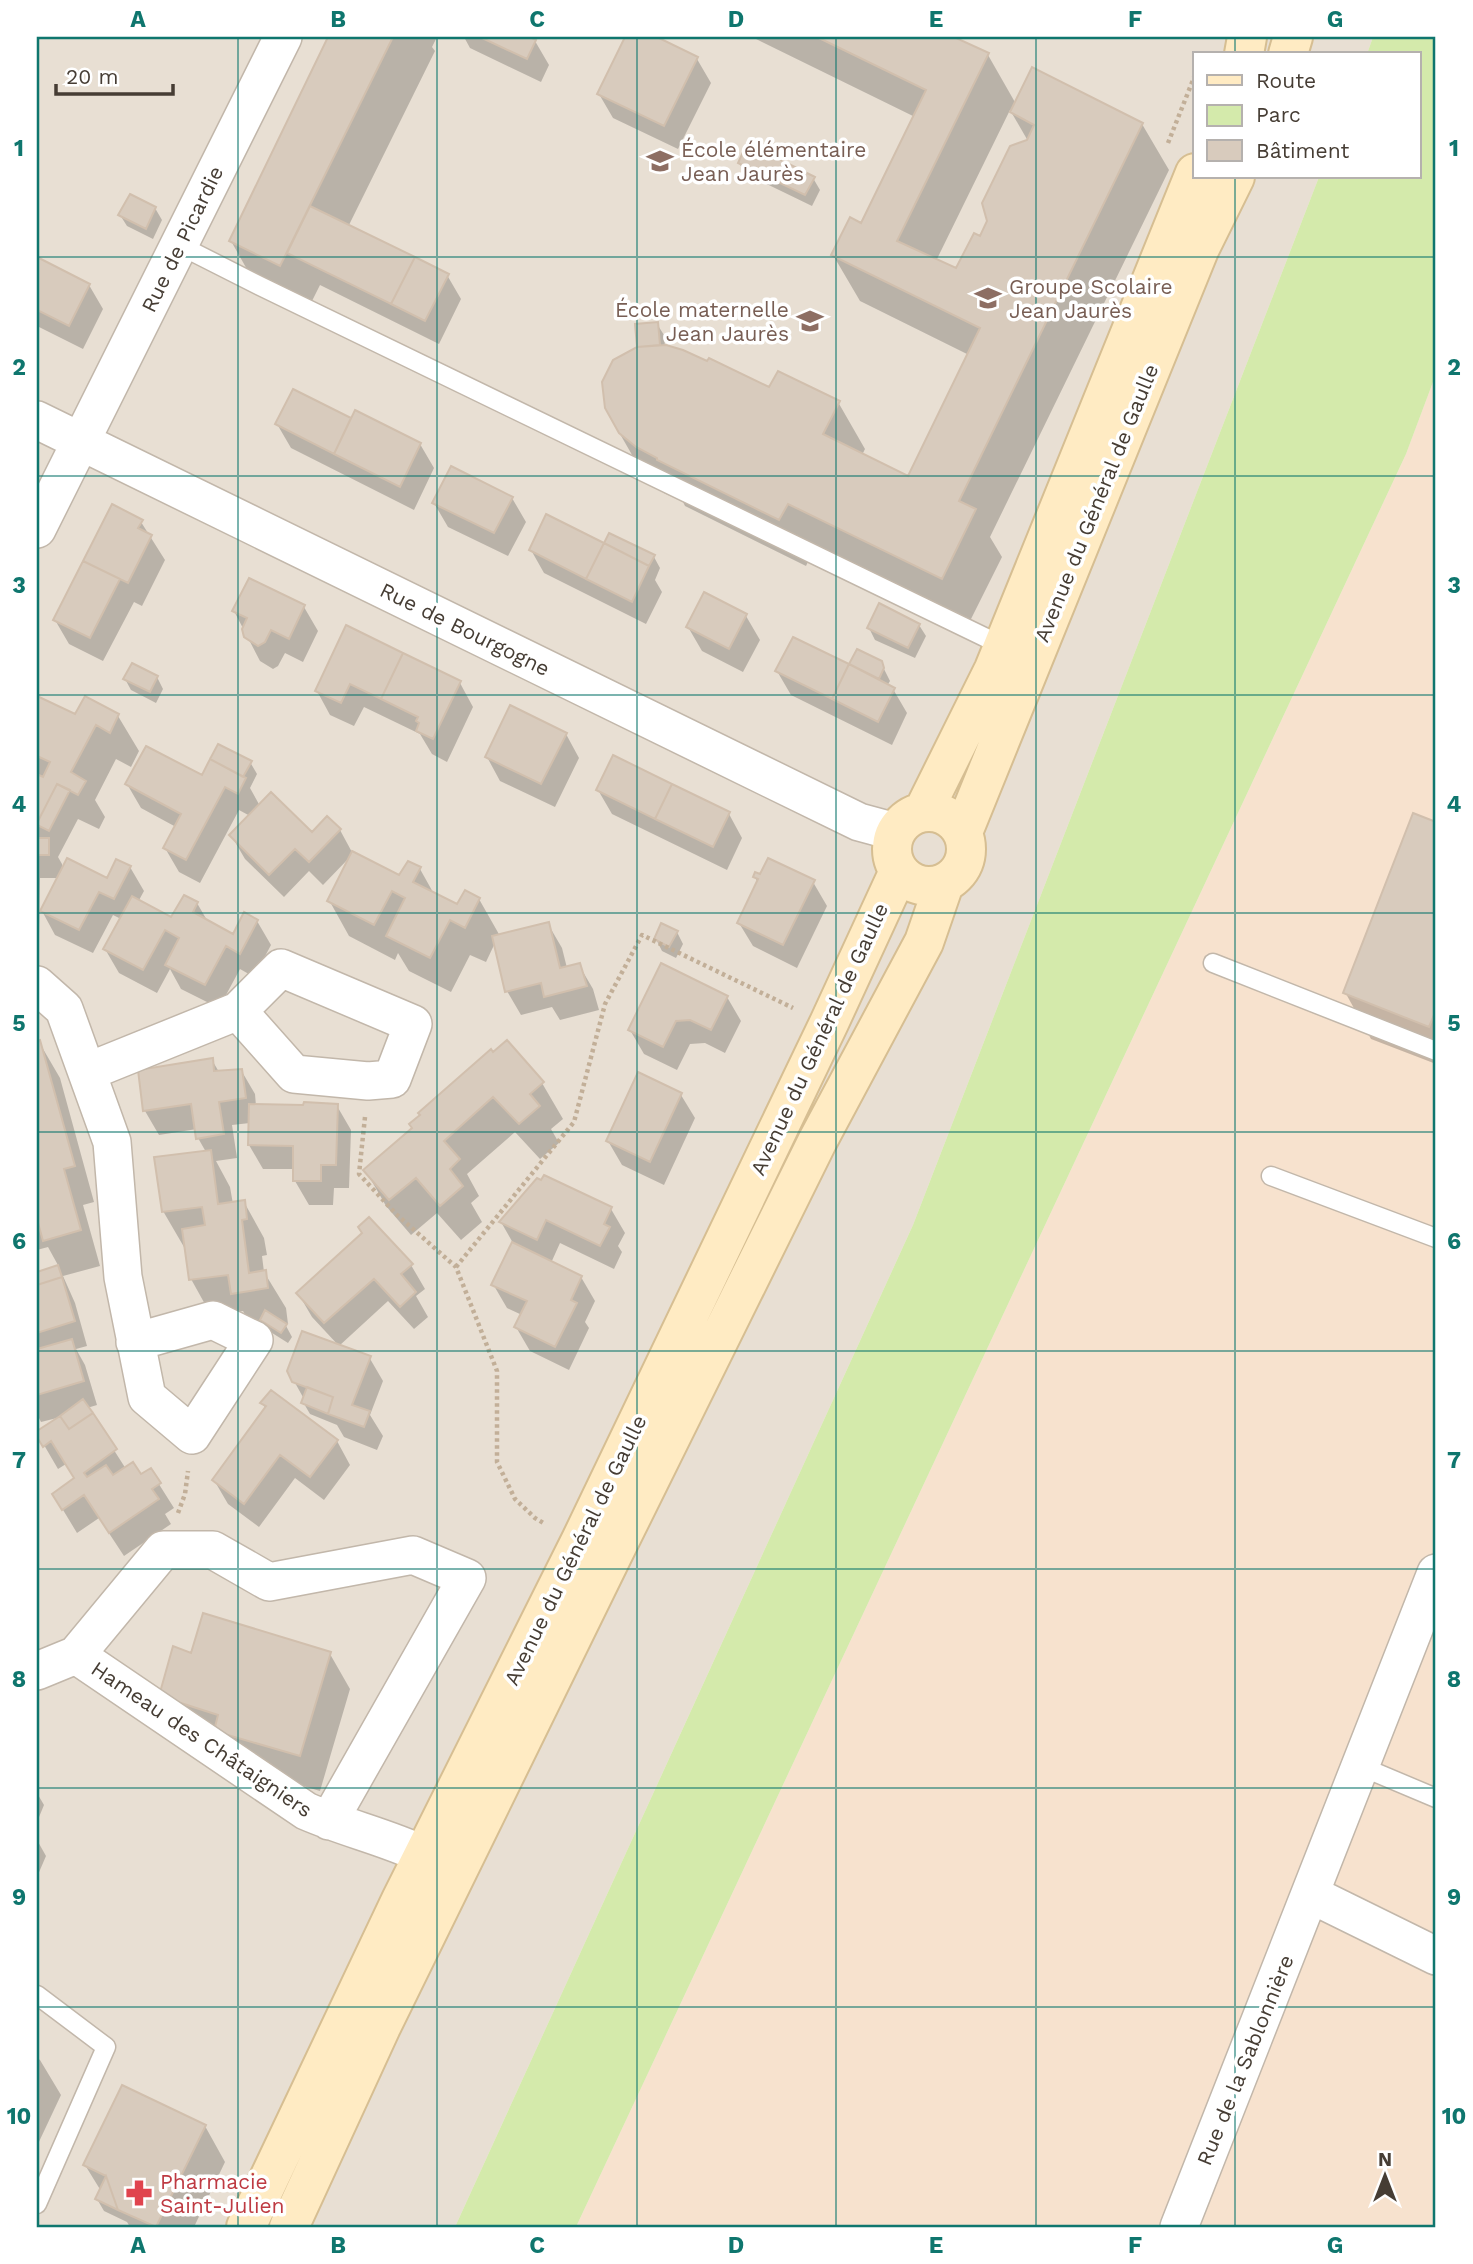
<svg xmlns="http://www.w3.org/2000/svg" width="1473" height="2264" viewBox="0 0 1473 2264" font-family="'Work Sans',sans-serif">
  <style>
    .residential { fill: #e8dfd3 }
    .commercial { fill: #f7e2ce }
    .green { fill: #d4eaab }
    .shadow { fill: #0003; fill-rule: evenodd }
    .building { fill: #d8cbbd; stroke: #d1bfad; stroke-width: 2 }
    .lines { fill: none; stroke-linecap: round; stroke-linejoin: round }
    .lane-casing { stroke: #c2b7aa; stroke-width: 21 }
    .street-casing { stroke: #c2b7aa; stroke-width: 40 }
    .secondary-casing { stroke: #d6be92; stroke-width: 42 }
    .path { stroke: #c2af98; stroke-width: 4.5; stroke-dasharray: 3.5 3.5; stroke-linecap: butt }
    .lane { stroke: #fff; stroke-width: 18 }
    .street { stroke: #fff; stroke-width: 37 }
    .secondary { stroke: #ffebc3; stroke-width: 38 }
    .grid { fill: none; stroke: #0f766e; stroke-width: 2; stroke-opacity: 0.55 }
    .labels { text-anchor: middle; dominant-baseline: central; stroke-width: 7; stroke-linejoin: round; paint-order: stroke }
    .education-label { font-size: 21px; fill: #785e54; stroke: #fff; text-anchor: start }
    .street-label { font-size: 21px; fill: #463d34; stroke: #fff }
    .health-label { font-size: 21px; fill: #be3a42; stroke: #fff; text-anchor: start }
    .neatline { fill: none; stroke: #0f766e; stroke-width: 2.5 }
    .grid-label { font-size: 23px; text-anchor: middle; font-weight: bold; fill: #0f766e }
  </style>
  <rect width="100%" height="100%" fill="#f3eee5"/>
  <path class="residential" d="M37 37H1373L1367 54H1195V177H1319L913 1225 455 2227H37Z"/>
  <path class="commercial" d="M1436 374V2227H576L1406 454Z"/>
  <path class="green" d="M1373 37H1436V374L1406 454 576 2227H455L913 1225 1319 177H1419V54H1367Z"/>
  <path class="shadow" d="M331 37H437L432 47 435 51 348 227 447 275 461 299 439 344 320 285 307 311 257 287 231 241Z
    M464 37H526L535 41 549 65 541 82 470 48Z
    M627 37H653L697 59 711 83 678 149 613 118 599 94Z
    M752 37H944L948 39 950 37 988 55 1016 104 1142 124 1169 170 990 537 1002 557 968 625 814 549 806 566 685 506 683 502 664 493 643 474 616 427 639 348 637 325 657 324 664 335 665 347 770 390 838 402 865 449 862 455 909 478 969 355 860 301 833 255 862 225 915 117ZM1010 110 1028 141 981 239 957 270 936 261Z
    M739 163 813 178 820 190 812 206 746 174Z
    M155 208 162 220 153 239 127 226 120 215Z
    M37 259 89 285 103 309 83 349 37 326Z
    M294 391 352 420 420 444 434 468 414 510 291 448 277 424Z
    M512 498 526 522 508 556 448 527 434 503Z
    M141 522 165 560 142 606 134 602 103 661 69 644 55 620Z
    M604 545 654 557 660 568 655 580 662 592 646 624 544 573 531 550Z
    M304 607 318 631 303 662 285 653 278 666 273 669 260 661 234 611Z
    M746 616 760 640 743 672 702 651 688 627Z
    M919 625 926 636 915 658 875 640 869 628Z
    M347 627 460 683 473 707 447 762 432 754 420 734 364 707 354 726 330 715 317 691Z
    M881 663 890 681 887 686 893 689 907 713 892 745 791 695 777 671 854 669 851 664Z
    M157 677 163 689 156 703 131 690 125 679Z
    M37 698 76 717 118 716 139 751 131 767 116 759 95 800 105 817 99 829 78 819 58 857 62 864V872L108 880 130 867 144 891 138 902 172 920 197 903 208 922 234 936 257 921 271 945 254 977 240 969 219 1008 181 989 170 969 157 993 119 973 105 949 121 919 113 915 93 953 55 935 42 911 58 878H40L39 934H37Z
    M566 734 579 758 555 807 500 781 487 757Z
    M250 762 257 774 250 788 260 806 312 834 340 830 353 854 400 878 420 869 434 894 458 906 479 899 500 936 548 924 562 948 567 968 579 965 593 989 599 1010 560 1020 552 1007 521 1015 507 991 495 943 486 962 470 955 451 992 409 971 398 953 395 960 349 936 329 900 350 857 323 885 309 871 284 897 245 859 231 835 250 816 239 810 200 883 179 872 165 848 176 827 141 808 127 784 203 777Z
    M598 790 729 814 742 838 727 870 612 814Z
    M1414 815 1436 824V1064L1371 1039 1345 992Z
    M755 877 813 882 827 906 797 968 753 946 739 923 758 883Z
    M677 932 683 944 676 958 662 951 656 939Z
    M727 997 741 1021 725 1053 705 1043 690 1044 677 1070 644 1054 630 1030Z
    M39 1042 60 1078 94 1202 83 1205 100 1266 63 1276 75 1303 87 1346 76 1349 85 1365 97 1405 87 1408 126 1469 141 1476 150 1470 174 1508 165 1514 171 1524 124 1556 99 1518 77 1533 54 1495 75 1479 66 1464 58 1469 37 1433 61 1417 41 1422 37 1414V1274L59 1267 48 1247 37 1250V1043Z
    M212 1060 219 1072 241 1070 255 1094 256 1106H337L351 1130 349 1188H334L333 1205H309L295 1181V1169H263L249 1145 250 1123 232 1125 237 1158 216 1161 230 1187 233 1204 244 1202 264 1238 267 1255 262 1256 264 1272 286 1308 288 1324H285L292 1337 288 1343 269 1331 267 1327 253 1329 243 1311 211 1315 191 1279 186 1247H184L163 1211 206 1152 198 1138 197 1129 159 1135 145 1111Z
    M542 1083 563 1119 551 1129 559 1143 540 1159 515 1132 467 1174 479 1196 471 1203 482 1222 461 1240 437 1213 411 1235 386 1206 366 1171 414 1129 422 1115Z
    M681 1095 695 1118 664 1185 622 1165 608 1141Z
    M611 1209 625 1233 618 1246 622 1252 614 1269 560 1243 551 1263 581 1277 595 1301 585 1322 589 1328 569 1370 530 1351 516 1327 522 1315 507 1308 493 1284 513 1243 501 1222Z
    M411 1265 425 1289 416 1296 428 1317 414 1329 388 1301 339 1346 369 1357 383 1381 370 1415 383 1436 377 1450 344 1437 337 1425 310 1414 303 1402 304 1399 294 1381 339 1346 312 1317 298 1293Z
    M262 1403 337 1441 350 1465 324 1500 295 1478 259 1527 228 1504 214 1480 266 1409Z
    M330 1654 350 1689 320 1791 236 1766 161 1696Z
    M37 1793 44 1805 37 1822Z
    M37 1840 46 1856 37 1877Z
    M37 2058 40 2060 61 2095 37 2146Z
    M205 2126 225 2162 194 2227H130L127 2222 104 2211 97 2199 101 2191 85 2165Z"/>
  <path class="building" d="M328 37H393L280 266 229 241Z
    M480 37H530L536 40 527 59Z
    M625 37H657L698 57 664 126 597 94Z
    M817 37H954L989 53 897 241 956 268 974 233 980 236 987 221 982 203 1010 146 1027 140 1034 125 1010 112 1032 67 1143 123 959 501 976 509 942 579 788 504 779 520 657 460V458L636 447 619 433 605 408 602 382 613 360 637 347 666 345 683 350 707 361 709 358 769 387 778 371 840 401 823 434 908 476 980 328 831 255 850 217 861 223 926 90Z
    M747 143 815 177 805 195 738 163Z
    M130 194 156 207 146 229 118 215Z
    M310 206 415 257 391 304 287 253Z
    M37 257 90 284 69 326 37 310Z
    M415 257 449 274 425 321 391 304Z
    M658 322 660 345 637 347 635 324Z
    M293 389 351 418 334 454 275 424Z
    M355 410 421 443 400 487 334 454Z
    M451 466 513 497 494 533 432 503Z
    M112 504 143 520 138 528 152 535 128 583 83 561Z
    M546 514 604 543 586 579 529 550Z
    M609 533 655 555 649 566 604 543Z
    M604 543 649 566 632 602 586 579Z
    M83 561 120 579 90 638 53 620Z
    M249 578 305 605 289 639 271 630 265 642 258 646 244 637 242 629 247 618 232 611Z
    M704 592 747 614 729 649 686 627Z
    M879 603 920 624 908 648 867 628Z
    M346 625 403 653 381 699 350 684 341 703 315 691Z
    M793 637 849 664 832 699 775 671Z
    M857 649 882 661 884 668 879 679 849 664Z
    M403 653 461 681 433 739 416 731 419 723 416 721 418 717 381 699Z
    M132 663 158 676 150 692 123 679Z
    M849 664 895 688 878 722 832 699Z
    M37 696 75 714 85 696 119 714 110 733 96 725 71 772 86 781 78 795 57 784 37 823V774L43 777 50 762 37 756Z
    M510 705 567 733 541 784 485 757Z
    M218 744 252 761 243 777 210 759Z
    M146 746 202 775 210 759 246 778 238 794 225 787 186 860 163 848 181 814 125 784Z
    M613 755 672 784 655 819 596 790Z
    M57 784 70 790 49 831 37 825V823Z
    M672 784 730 812 713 847 655 819Z
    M271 792 312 832 327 816 341 829 309 862 295 849 269 875 229 835Z
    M1413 813 1436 822V1010L1429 1027 1343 993Z
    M37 838H49V855H37Z
    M352 851 399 875 408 861 421 867 413 882 457 904 465 890 480 898 465 928 450 920 430 958 386 936 405 898 392 891 374 925 327 901Z
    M67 858 107 878 116 859 131 866 114 899 99 892 79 930 40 911Z
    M768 858 815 880 783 945 737 923 758 879 753 877 755 872 760 874Z
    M184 895 198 902 193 912 233 934 244 912 258 920 240 954 226 946 205 985 165 965 179 938 165 930 143 970 103 949 132 896 171 917Z
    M549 922 560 968 580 963 587 986 544 997 541 983 505 992 492 936Z
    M661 923 678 931 669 947 654 939Z
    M661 963 728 996 711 1030 690 1020 676 1021 663 1047 628 1030Z
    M40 1040 75 1166 64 1169 81 1230 43 1241 37 1219V1041Z
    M507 1040 544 1082 530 1094 540 1106 519 1124 493 1097 444 1141 460 1159 450 1169 463 1186 440 1206 416 1178 389 1200 363 1170 412 1128 409 1124 420 1115 418 1113 491 1049 493 1052Z
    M213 1058 214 1071 242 1069 246 1098 219 1102 224 1134 196 1139 191 1104 143 1111 138 1070Z
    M638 1072 682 1093 650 1162 606 1141Z
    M304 1102 338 1104 336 1165H321V1181H293V1146L248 1145 249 1104 303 1105Z
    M211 1150 218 1204 245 1200 247 1219 242 1220 249 1273 266 1270 268 1288 231 1294 228 1275 189 1280 182 1229 205 1225 202 1207 162 1212 154 1157Z
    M544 1175 612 1207 604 1224 610 1227 600 1246 546 1220 537 1240 499 1222 537 1178 541 1180Z
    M369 1217 413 1264 401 1274 416 1292 400 1307 374 1279 324 1323 296 1293 362 1233 358 1227Z
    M512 1242 582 1276 571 1300 577 1303 555 1347 514 1327 527 1301 491 1285Z
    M58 1265 62 1277 37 1285V1272Z
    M62 1277 75 1321 37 1333V1285Z
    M265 1310 287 1324 281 1333 260 1320Z
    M302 1331 371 1356 352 1405 370 1411 364 1427 328 1414 333 1397 292 1382 287 1371Z
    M72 1339 84 1381 37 1395V1349Z
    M307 1387 333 1397 328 1414 301 1403Z
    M271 1390 338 1440 310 1477 280 1455 244 1504 212 1480 266 1406 260 1403Z
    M83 1399 93 1413 69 1429 60 1416Z
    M93 1413 117 1449 84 1473 87 1477 106 1465 113 1475 133 1462 141 1474 151 1468 161 1483 152 1489 159 1499 109 1533 84 1495 62 1510 52 1494 74 1478 51 1441 43 1447 37 1437V1431L60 1416 69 1429Z
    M203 1613 331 1652 300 1756 214 1731 218 1715 159 1696 173 1646 191 1653Z
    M122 2085 206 2125 156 2227 118 2210 106 2176 83 2165Z
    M106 2176 118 2210 95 2199Z"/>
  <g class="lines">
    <g class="lane-casing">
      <path id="lane" d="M179 245 260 286 1003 646
        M1213 963 1436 1051
        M1271 1176 1436 1238
        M1360 1766 1436 1798
        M37 1995 106 2047 37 2204"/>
    </g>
    <g class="street-casing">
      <path id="street" d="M37 420 859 822 896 832
        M37 529 283 37
        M37 985 64 1009 112 1142 123 1277 147 1397 192 1435 254 1340 213 1320 135 1342
        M87 1072 238 1011 294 1074 368 1081 392 1079 413 1024 281 968 238 1011
        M76 1655 163 1550H213L269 1582 413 1555 467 1578 329 1821
        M37 1671 76 1655 306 1811C345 1828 386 1837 424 1855
        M1310 1894 1436 1956
        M1179 2227 1436 1573"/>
    </g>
    <g class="secondary-casing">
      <path id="secondary" d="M1244 54 1247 37
        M1288 54 1293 37
        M892 849a37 37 0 1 1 74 0a37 37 0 1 1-74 0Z
        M923 812 994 669 1195 173
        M963 832 1199 250 1235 177
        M246 2227 401 1900 581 1540 829 1023 899 871
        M289 2227 381 2027 613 1554 817 1142 924 942 944 884"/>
    </g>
    <path class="path" d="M1168 143 1195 75
      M365 1117 359 1174 396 1214 456 1267 497 1371V1462L515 1499 535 1518 545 1524
      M456 1267 574 1122 605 1004 642 935 793 1008
      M178 1513 185 1494 188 1471"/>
    <use href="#lane" class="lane"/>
    <use href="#street" class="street"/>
    <use href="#secondary" class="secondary"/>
  </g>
  <path class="grid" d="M238 37V2227M437 37V2227M637 37V2227M836 37V2227M1036 37V2227M1235 37V54M1235 177V2227M37 257H1436M37 476H1436M37 695H1436M37 913H1436M37 1132H1436M37 1351H1436M37 1569H1436M37 1788H1436M37 2007H1436"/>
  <defs>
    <g id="school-bare" transform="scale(2.1)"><path d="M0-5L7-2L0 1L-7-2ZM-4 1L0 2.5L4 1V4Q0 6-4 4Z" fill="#8d6e63" stroke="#fff" stroke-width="2.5" paint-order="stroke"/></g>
    <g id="pharmacy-bare" transform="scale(2.1)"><path d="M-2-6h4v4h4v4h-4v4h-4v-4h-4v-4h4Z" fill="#e0444e" stroke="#fff" stroke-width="2.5" paint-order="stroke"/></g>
  </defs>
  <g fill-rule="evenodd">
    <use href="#school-bare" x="660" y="161"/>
    <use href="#school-bare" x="988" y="298"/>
    <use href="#school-bare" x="810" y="321"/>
    <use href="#pharmacy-bare" x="139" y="2193"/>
  </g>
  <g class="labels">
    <g class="education-label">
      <text x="681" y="149">École élémentaire<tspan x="681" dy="24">Jean Jaurès</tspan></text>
      <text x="1009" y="286">Groupe Scolaire<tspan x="1009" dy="24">Jean Jaurès</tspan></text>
      <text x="789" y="309" text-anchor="end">École maternelle<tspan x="789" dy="24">Jean Jaurès</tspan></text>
    </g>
    <g class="street-label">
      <text transform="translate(182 239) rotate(-64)">Rue de Picardie</text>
      <text transform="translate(1096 503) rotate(-68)">Avenue du Général de Gaulle</text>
      <text transform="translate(465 629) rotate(26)">Rue de Bourgogne</text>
      <text transform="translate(819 1039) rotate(-65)">Avenue du Général de Gaulle</text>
      <text transform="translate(575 1550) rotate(-64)">Avenue du Général de Gaulle</text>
      <text transform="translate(202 1739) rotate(34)">Hameau des Châtaigniers</text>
      <text transform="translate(1245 2060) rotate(-68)">Rue de la Sablonnière</text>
    </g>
    <g class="health-label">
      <text x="160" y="2181">Pharmacie<tspan x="160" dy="24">Saint-Julien</tspan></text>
    </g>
  </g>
  <rect width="1473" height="2264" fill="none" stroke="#ffffff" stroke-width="77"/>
  <rect x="1193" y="52" width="228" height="126" fill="#ffffff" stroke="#b5b1ae" stroke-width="2"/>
  <rect x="1207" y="75" width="35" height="10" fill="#ffebc3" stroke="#b5b1ae" stroke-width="2"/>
  <text x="1256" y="88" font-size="21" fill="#463d34">Route</text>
  <rect x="1207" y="105" width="35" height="21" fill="#d4eaab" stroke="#b5b1ae" stroke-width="2"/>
  <text x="1256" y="122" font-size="21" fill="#463d34">Parc</text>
  <rect x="1207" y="140" width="35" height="21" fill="#d8cbbd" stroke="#b5b1ae" stroke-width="2"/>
  <text x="1256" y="158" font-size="21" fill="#463d34">Bâtiment</text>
  <g transform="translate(1385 2176)" stroke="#ffffff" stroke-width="5" paint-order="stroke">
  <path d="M0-5L12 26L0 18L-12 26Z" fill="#463d34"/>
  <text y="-10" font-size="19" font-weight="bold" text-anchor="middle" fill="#463d34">N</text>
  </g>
  <path d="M56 84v10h117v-10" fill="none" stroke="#463d34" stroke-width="3.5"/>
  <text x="66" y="84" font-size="21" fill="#463d34" stroke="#ffffff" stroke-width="5" paint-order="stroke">20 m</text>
  <rect x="38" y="38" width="1396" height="2188" class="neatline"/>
  <g class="grid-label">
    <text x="138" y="27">A</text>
    <text x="338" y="27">B</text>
    <text x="537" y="27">C</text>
    <text x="736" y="27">D</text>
    <text x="936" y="27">E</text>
    <text x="1135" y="27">F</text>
    <text x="1335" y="27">G</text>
    <text x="19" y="156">1</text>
    <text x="1454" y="156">1</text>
    <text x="19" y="375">2</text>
    <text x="1454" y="375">2</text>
    <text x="19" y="593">3</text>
    <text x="1454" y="593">3</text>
    <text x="19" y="812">4</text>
    <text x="1454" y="812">4</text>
    <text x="19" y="1031">5</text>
    <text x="1454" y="1031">5</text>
    <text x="19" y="1249">6</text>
    <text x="1454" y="1249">6</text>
    <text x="19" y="1468">7</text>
    <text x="1454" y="1468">7</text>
    <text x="19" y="1687">8</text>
    <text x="1454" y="1687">8</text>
    <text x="19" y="1905">9</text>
    <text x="1454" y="1905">9</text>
    <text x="19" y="2124">10</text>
    <text x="1454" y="2124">10</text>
    <text x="138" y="2253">A</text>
    <text x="338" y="2253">B</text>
    <text x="537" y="2253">C</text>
    <text x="736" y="2253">D</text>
    <text x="936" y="2253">E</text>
    <text x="1135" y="2253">F</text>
    <text x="1335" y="2253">G</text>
  </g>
</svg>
